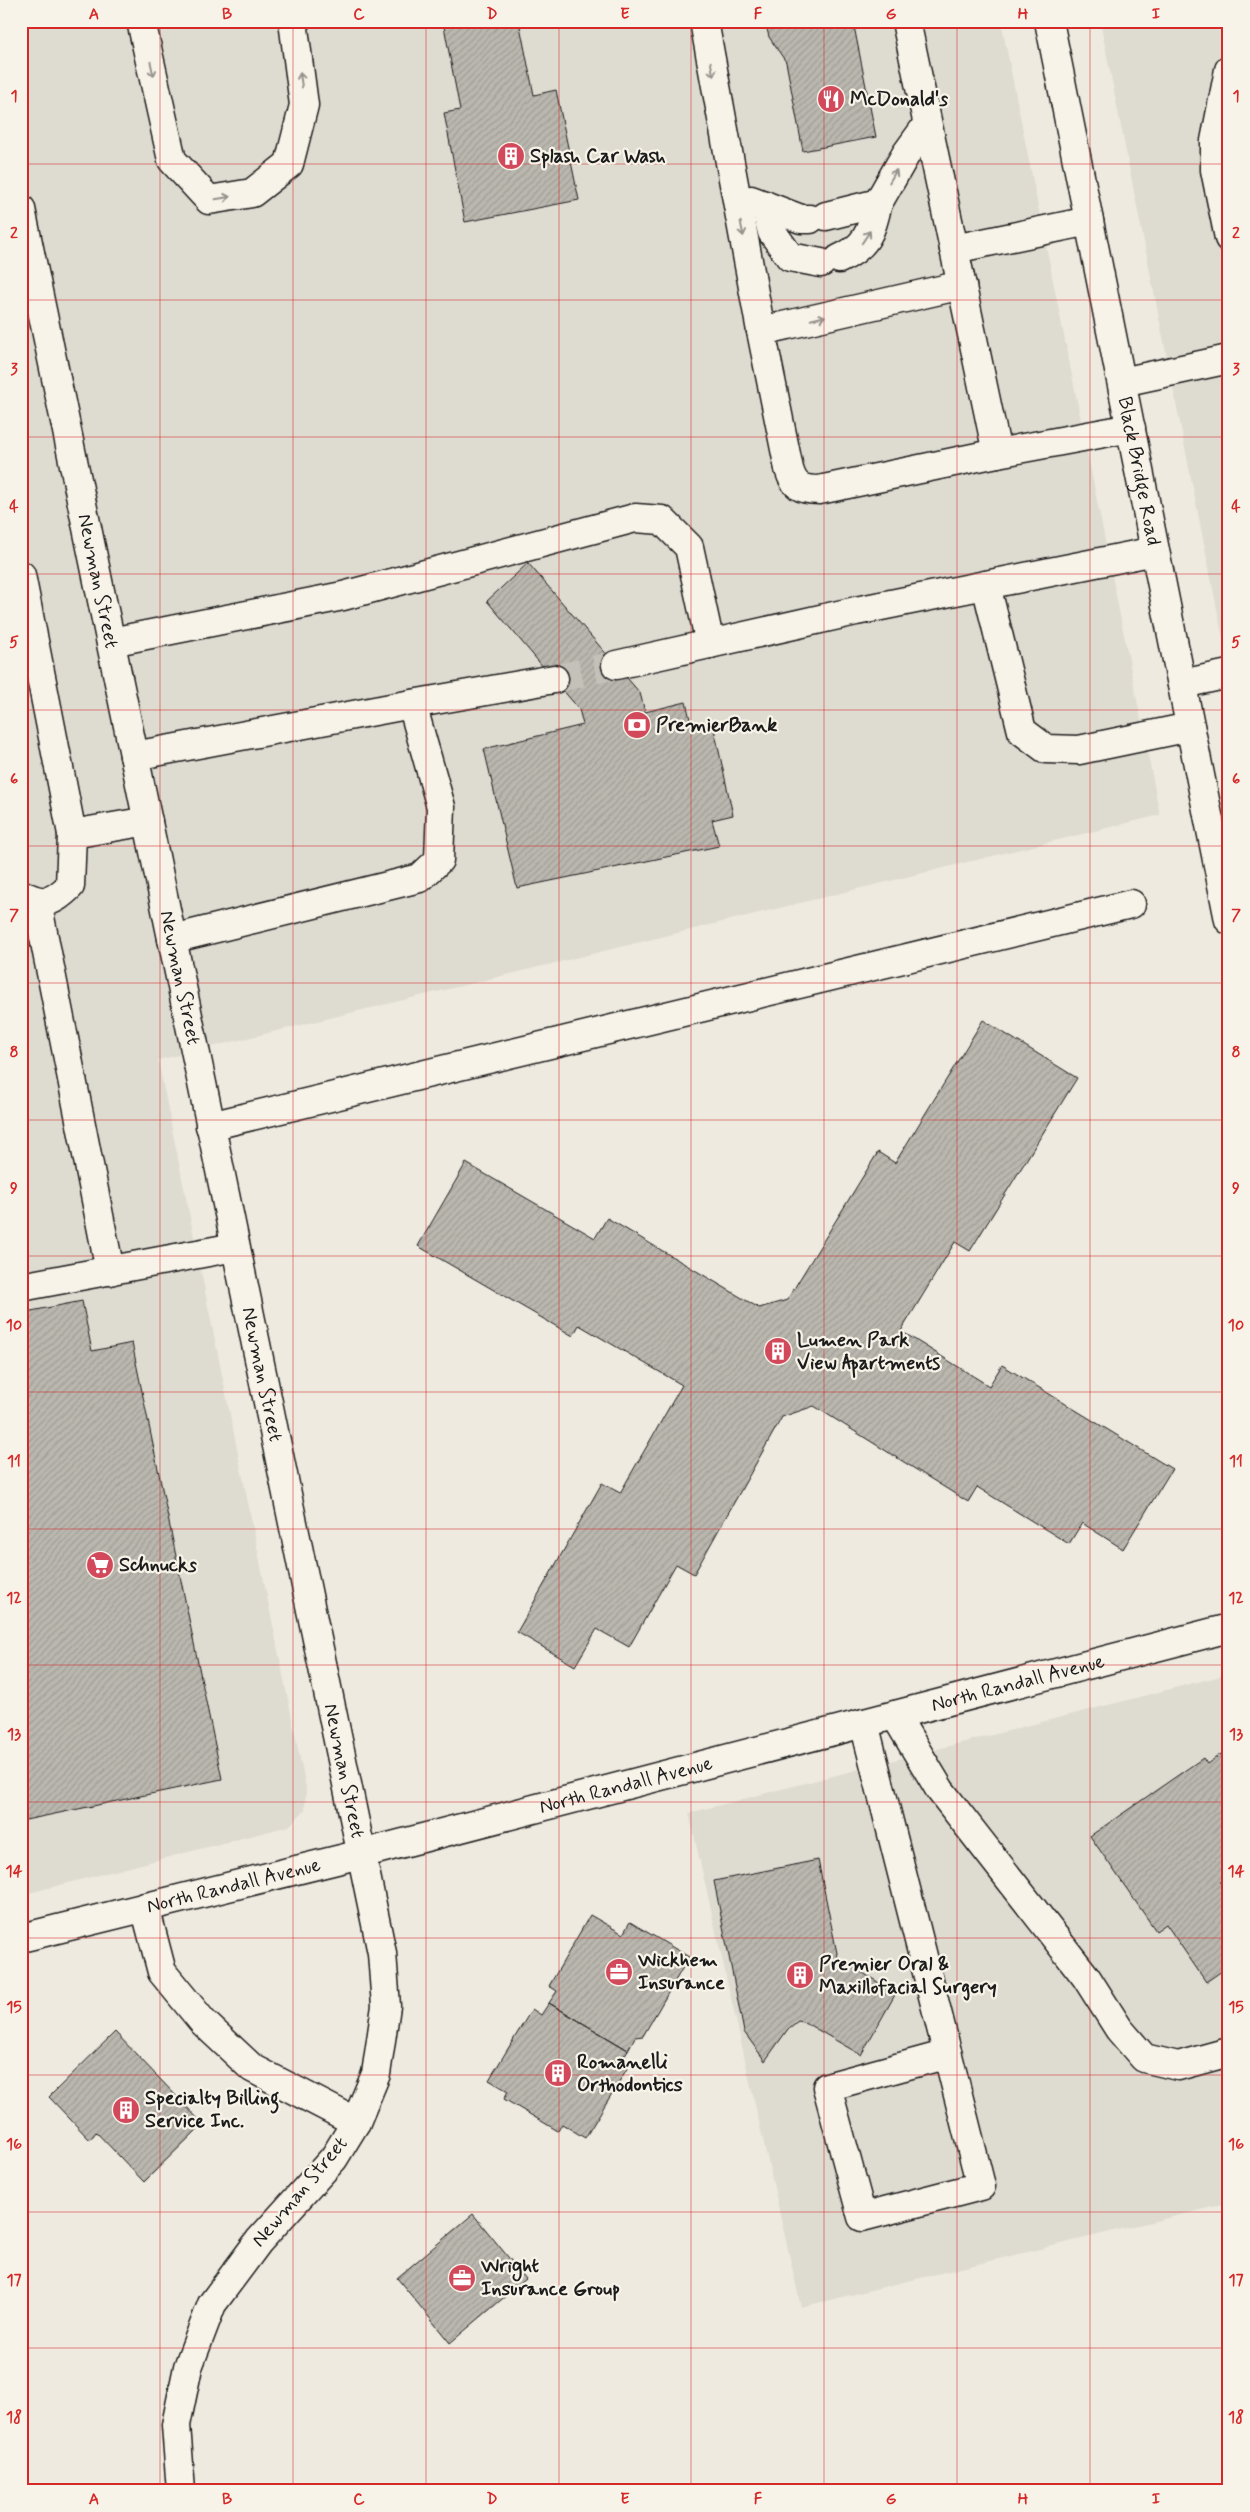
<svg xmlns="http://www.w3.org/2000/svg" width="1250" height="2512" viewBox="0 0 1250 2512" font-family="Mynerve,sans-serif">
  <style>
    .built { fill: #dedbd1 }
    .building { fill: url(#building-hatch); stroke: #1c1c1c }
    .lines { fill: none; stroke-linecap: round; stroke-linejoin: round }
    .minor-tunnel { stroke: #c4c1b9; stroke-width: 28; stroke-dasharray: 28 14; stroke-linecap: butt }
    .minor-casing { stroke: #1c1c1c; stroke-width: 31 }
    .minor { stroke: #f7f3e8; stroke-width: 28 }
    .oneway { stroke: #94928c }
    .grid { fill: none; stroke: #d62828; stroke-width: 1; stroke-opacity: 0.55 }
    .labels { text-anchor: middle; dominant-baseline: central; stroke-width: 4.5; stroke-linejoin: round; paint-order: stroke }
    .poi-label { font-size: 20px; font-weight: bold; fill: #1c1c1c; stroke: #f7f3e8; text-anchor: start }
    .street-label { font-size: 20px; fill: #1c1c1c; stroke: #f7f3e8 }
    .neatline { fill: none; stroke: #d62828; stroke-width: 2 }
    .grid-label { font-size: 16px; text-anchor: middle; font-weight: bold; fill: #d62828 }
  </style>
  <defs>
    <pattern id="building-hatch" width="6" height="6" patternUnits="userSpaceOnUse" patternTransform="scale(1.25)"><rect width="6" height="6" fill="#bab7af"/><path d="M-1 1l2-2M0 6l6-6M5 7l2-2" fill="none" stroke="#9f9d96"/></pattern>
  </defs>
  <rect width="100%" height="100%" fill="#eeeae0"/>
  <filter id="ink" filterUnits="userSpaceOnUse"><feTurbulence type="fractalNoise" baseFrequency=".02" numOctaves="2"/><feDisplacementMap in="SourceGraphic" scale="10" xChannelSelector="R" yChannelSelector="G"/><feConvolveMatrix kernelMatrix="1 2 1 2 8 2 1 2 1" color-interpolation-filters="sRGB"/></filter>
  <g filter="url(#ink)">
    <path class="built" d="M21 21H1001L1160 815 158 1060 306 1788 305 1810 289 1826 21 1895Z
      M1100 21H1229V669Z
      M1229 1674V2203L801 2307 689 1813Z"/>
    <path class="building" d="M443 21H519L534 95 556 90 579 200 465 222 444 113 460 110Z
      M765 21H853L876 137 803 151 786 62 769 37Z
      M528 563 640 693 645 712 686 702 692 728 713 724 733 815 712 820 719 846 517 888 484 749 583 725 579 709 487 601Z
      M983 1020 1077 1078 970 1251 955 1242 901 1331 989 1386 1002 1365 1172 1469 1123 1549 1082 1523 1069 1544 977 1487 968 1502 814 1406 782 1417 694 1574 676 1564 629 1647 597 1629 575 1666 517 1632 602 1483 620 1493 682 1385 579 1325 573 1336 418 1246 466 1163 595 1238 607 1218 759 1308 787 1300 878 1152 895 1163Z
      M82 1301 92 1351 132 1343 222 1779 21 1821V1313Z
      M1221 1754 1229 1765V1877L1220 1882 1229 1895V1966L1206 1982 1166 1924 1156 1931 1090 1836 1203 1758 1207 1764Z
      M818 1860 838 1958 896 1993 861 2055 806 2023 798 2021 788 2029 765 2061 744 2032 714 1881Z
      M590 1915 623 1934 630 1922 689 1957 643 2036 635 2037 628 2050 549 2003 557 1991 549 1986Z
      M549 2003 628 2050 620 2062 628 2067 585 2138 562 2124 558 2131 504 2099 508 2091 489 2080 532 2009 541 2015Z
      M115 2032 203 2124 144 2182 96 2132 90 2140 49 2097Z
      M473 2214 526 2279 450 2343 397 2278Z"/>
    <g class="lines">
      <path class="minor-tunnel" d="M554 679 616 665"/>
      <g class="minor-casing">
        <g id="minor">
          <path d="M141 21 172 160 209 200 252 193 289 164 304 105 293 21"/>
          <path d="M704 21 761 331 962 285"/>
          <path d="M906 21 997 453 1131 428"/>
          <path id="s1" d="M1049 21 1229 920"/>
          <path d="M1229 70 1215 141V170L1229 238"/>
          <path d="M751 200 801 219H810"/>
          <path d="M765 205 772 232 790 257 821 263"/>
          <path id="s2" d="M21 209 382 1953 386 2006 376 2074 356 2122 334 2158 259 2241 212 2304 188 2367 176 2425 181 2491"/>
          <path d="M826 216 878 203 906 154 927 125"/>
          <path d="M954 249 1089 221"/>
          <path d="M839 259C868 246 871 231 878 203"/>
          <path d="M761 331 789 469C794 486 801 490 819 490L997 453"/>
          <path d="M1122 382 1229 359"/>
          <path d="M21 575 72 834 70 886C52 903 44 906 21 894"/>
          <path d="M986 585 1022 731 1046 749 1079 750 1190 727"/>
          <path d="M111 642 343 596 635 518 662 520 689 547 710 644"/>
          <path d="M616 665 856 611 1155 551"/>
          <path d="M1182 684 1229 674"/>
          <path d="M412 704 554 679"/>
          <path d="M134 756 412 704 441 807 439 860 420 878 172 939"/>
          <path d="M72 834 148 821"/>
          <path d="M37 902 110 1271"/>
          <path d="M210 1126 1131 904"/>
          <path d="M21 1287 235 1247"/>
          <path d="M895 1715 940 1790 1086 1977 1119 2029 1144 2058 1178 2066 1229 2052"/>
          <path d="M864 1723 981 2186 862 2217 827 2087 948 2054"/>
          <path d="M145 1907 162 1972 203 2022 252 2068 356 2122"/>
          <path id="s3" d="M21 1938 361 1854 1229 1628"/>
        </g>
      </g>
      <use href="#minor" class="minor"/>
    </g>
    <defs><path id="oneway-shaft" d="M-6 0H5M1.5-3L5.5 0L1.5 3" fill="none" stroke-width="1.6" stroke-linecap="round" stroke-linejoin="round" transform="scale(1.25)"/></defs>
    <g class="oneway">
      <use href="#oneway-shaft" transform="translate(152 69) rotate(78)"/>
      <use href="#oneway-shaft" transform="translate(712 69) rotate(79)"/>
      <use href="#oneway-shaft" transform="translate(301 80) rotate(-98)"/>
      <use href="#oneway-shaft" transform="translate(893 176) rotate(-60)"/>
      <use href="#oneway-shaft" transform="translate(223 198) rotate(-9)"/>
      <use href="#oneway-shaft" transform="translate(742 229) rotate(79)"/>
      <use href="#oneway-shaft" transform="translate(866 237) rotate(-56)"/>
      <use href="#oneway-shaft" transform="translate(818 318) rotate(-13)"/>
    </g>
  </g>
  <path class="grid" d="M160 21V2491M293 21V2491M426 21V2491M559 21V2491M691 21V2491M824 21V2491M957 21V2491M1090 21V2491M21 164H1229M21 300H1229M21 437H1229M21 574H1229M21 710H1229M21 846H1229M21 983H1229M21 1120H1229M21 1256H1229M21 1392H1229M21 1529H1229M21 1665H1229M21 1802H1229M21 1938H1229M21 2075H1229M21 2212H1229M21 2348H1229"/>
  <defs>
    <g id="restaurant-disc" transform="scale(1.4375)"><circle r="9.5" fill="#d1495b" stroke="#f7f3e8"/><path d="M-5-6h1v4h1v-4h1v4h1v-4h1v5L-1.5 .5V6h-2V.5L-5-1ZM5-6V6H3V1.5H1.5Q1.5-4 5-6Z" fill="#fff"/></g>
    <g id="building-disc" transform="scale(1.4375)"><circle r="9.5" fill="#d1495b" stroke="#f7f3e8"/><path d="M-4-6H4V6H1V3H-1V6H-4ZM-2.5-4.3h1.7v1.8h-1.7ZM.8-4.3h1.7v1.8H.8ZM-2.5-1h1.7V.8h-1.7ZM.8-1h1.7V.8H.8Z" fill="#fff"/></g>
    <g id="bank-disc" transform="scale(1.4375)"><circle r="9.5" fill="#d1495b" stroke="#f7f3e8"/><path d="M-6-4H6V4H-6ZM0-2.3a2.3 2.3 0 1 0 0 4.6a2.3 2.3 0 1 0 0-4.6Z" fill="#fff"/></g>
    <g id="supermarket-disc" transform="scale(1.4375)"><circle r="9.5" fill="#d1495b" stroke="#f7f3e8"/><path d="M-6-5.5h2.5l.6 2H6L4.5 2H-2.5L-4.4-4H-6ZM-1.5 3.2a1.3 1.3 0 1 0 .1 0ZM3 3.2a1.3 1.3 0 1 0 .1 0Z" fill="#fff"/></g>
    <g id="office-disc" transform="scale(1.4375)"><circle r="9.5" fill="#d1495b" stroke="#f7f3e8"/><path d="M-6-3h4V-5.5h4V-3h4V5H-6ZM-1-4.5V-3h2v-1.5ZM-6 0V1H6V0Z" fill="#fff"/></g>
  </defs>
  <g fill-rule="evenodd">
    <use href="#restaurant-disc" x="831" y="99"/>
    <use href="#building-disc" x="511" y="156"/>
    <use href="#bank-disc" x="637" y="725"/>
    <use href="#building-disc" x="778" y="1351"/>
    <use href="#supermarket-disc" x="100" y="1565"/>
    <use href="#office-disc" x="619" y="1972"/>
    <use href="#building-disc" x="800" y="1975"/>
    <use href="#building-disc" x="558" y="2073"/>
    <use href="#building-disc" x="126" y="2110"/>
    <use href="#office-disc" x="462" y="2278"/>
  </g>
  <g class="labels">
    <g class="poi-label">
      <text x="850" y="99">McDonald's</text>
      <text x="530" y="156">Splash Car Wash</text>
      <text x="656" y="725">PremierBank</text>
      <text x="797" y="1340">Lumen Park<tspan x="797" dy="23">View Apartments</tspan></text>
      <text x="119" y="1565">Schnucks</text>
      <text x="638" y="1960">Wickhem<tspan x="638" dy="23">Insurance</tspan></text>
      <text x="819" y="1964">Premier Oral &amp;<tspan x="819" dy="23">Maxillofacial Surgery</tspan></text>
      <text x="577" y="2062">Romanelli<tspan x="577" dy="23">Orthodontics</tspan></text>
      <text x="145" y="2098">Specialty Billing<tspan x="145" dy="23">Service Inc.</tspan></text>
      <text x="481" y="2266">Wright<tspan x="481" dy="23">Insurance Group</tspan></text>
    </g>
    <g class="street-label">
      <text stroke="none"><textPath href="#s1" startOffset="459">Black Bridge Road</textPath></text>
      <text stroke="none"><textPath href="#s2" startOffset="380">Newman Street</textPath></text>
      <text stroke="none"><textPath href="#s2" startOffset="785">Newman Street</textPath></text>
      <text stroke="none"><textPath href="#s2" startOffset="1190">Newman Street</textPath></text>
      <text stroke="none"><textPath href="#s3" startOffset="1029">North Randall Avenue</textPath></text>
      <text stroke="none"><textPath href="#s2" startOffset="1595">Newman Street</textPath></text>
      <text stroke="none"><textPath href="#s3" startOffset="624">North Randall Avenue</textPath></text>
      <text stroke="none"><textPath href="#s3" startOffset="219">North Randall Avenue</textPath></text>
      <text transform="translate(300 2192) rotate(-50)">Newman Street</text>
    </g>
  </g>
  <rect width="1250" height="2512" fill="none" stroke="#f7f3e8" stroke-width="55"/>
  <rect x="28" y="28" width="1194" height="2456" class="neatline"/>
  <g class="grid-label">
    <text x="94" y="19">A</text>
    <text x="227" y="19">B</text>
    <text x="359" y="19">C</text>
    <text x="492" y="19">D</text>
    <text x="625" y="19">E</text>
    <text x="758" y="19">F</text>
    <text x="891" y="19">G</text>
    <text x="1023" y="19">H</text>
    <text x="1156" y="19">I</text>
    <text x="14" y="101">1</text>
    <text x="1236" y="101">1</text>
    <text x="14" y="238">2</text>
    <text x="1236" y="238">2</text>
    <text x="14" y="374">3</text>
    <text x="1236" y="374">3</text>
    <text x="14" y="511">4</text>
    <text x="1236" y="511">4</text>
    <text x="14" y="647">5</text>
    <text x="1236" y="647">5</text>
    <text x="14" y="784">6</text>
    <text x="1236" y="784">6</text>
    <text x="14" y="920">7</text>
    <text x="1236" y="920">7</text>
    <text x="14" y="1057">8</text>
    <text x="1236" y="1057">8</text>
    <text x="14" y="1193">9</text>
    <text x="1236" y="1193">9</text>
    <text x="14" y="1330">10</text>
    <text x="1236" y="1330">10</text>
    <text x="14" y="1466">11</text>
    <text x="1236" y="1466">11</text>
    <text x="14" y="1603">12</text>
    <text x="1236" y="1603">12</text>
    <text x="14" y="1739">13</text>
    <text x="1236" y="1739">13</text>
    <text x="14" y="1876">14</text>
    <text x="1236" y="1876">14</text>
    <text x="14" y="2012">15</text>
    <text x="1236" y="2012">15</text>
    <text x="14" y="2149">16</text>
    <text x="1236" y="2149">16</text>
    <text x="14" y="2285">17</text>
    <text x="1236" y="2285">17</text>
    <text x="14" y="2422">18</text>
    <text x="1236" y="2422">18</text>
    <text x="94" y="2504">A</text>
    <text x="227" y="2504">B</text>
    <text x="359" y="2504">C</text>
    <text x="492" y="2504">D</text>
    <text x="625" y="2504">E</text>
    <text x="758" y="2504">F</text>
    <text x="891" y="2504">G</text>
    <text x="1023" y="2504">H</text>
    <text x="1156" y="2504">I</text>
  </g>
</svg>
